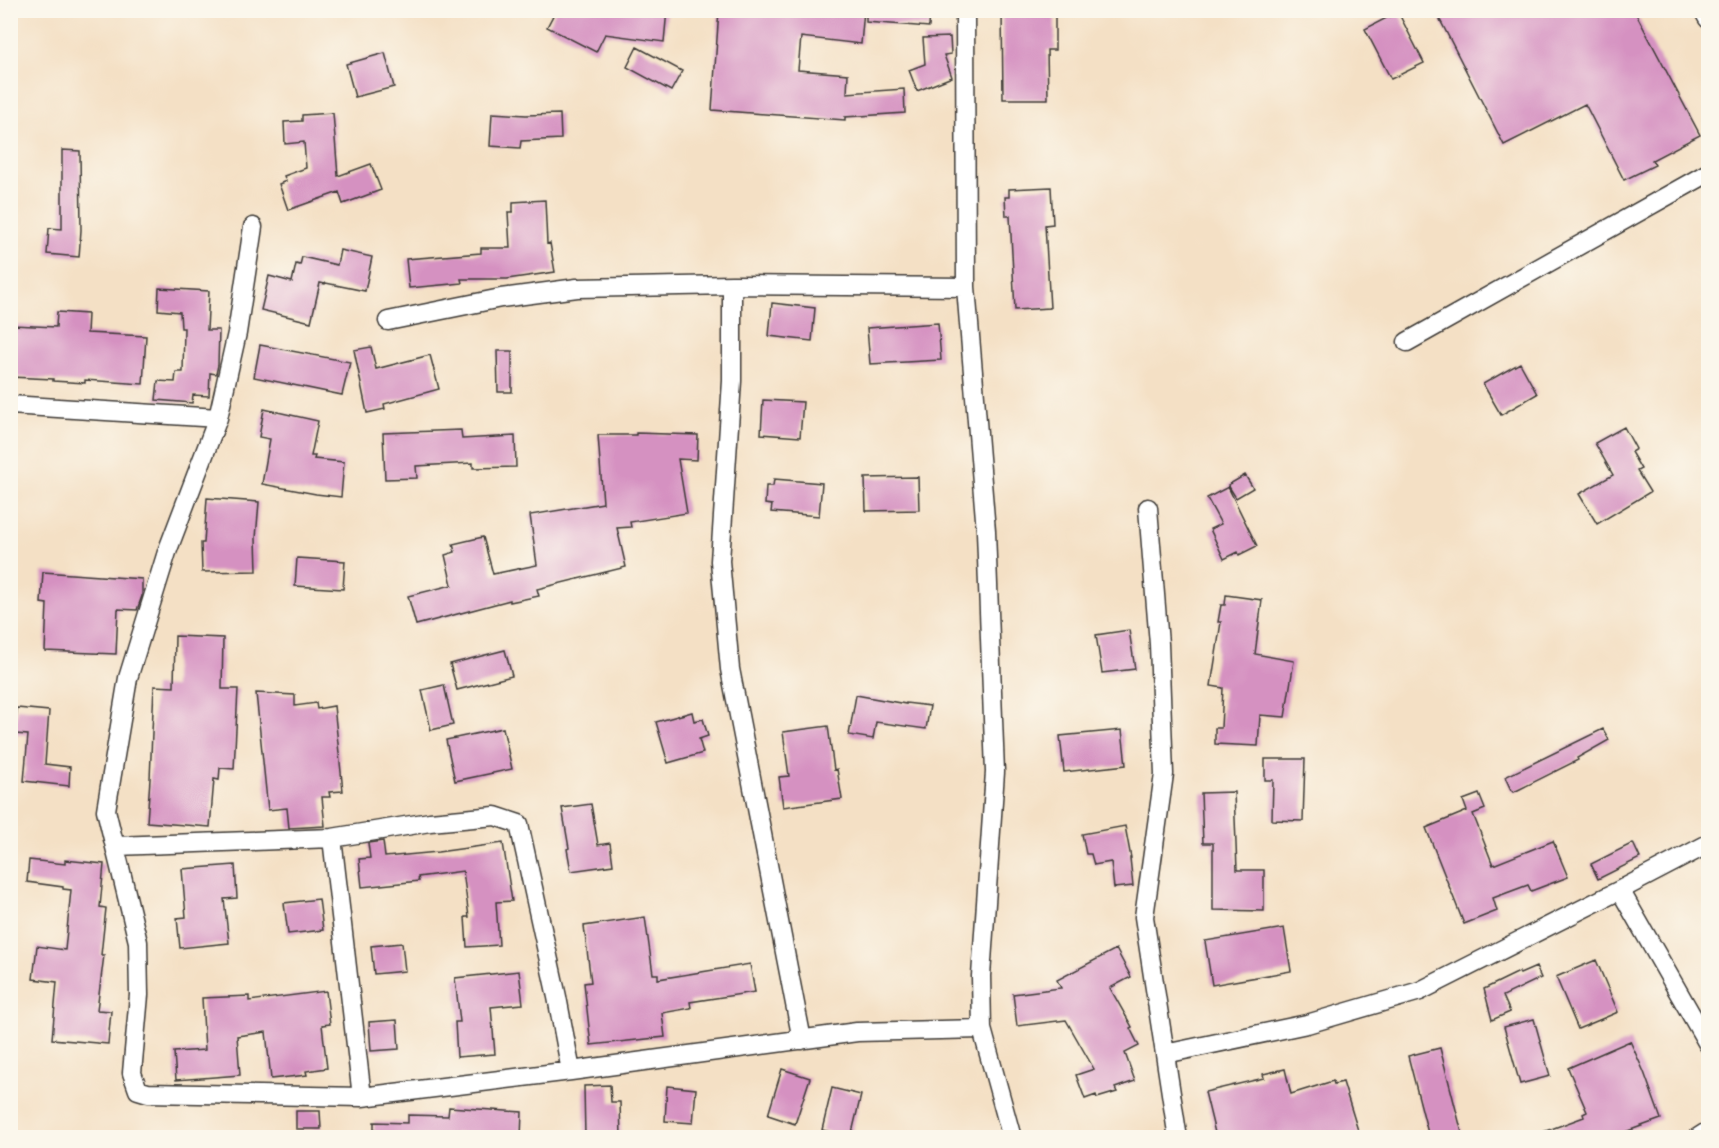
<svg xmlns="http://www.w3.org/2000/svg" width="1719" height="1148" viewBox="0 0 1719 1148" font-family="'Indie Flower',sans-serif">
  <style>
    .building { fill: #d591c1 }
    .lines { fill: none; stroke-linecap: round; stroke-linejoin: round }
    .minor-casing { stroke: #3c3935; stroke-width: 21 }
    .minor { stroke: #fff; stroke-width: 18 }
  </style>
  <rect width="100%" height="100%" fill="#fbf7ec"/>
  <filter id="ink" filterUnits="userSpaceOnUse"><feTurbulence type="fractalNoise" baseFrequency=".0167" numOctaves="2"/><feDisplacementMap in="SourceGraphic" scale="12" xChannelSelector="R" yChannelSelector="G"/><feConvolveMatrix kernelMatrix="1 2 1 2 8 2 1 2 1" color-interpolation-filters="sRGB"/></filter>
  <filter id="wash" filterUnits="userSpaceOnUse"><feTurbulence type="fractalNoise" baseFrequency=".008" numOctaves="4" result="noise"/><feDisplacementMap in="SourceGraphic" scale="24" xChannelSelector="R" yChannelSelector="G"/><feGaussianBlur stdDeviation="1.35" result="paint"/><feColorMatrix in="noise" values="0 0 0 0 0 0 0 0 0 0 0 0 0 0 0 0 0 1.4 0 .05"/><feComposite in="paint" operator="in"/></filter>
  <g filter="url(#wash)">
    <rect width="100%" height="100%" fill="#f4e0c5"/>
    <g id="blocks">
      <path class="building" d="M556 10H667L664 42 605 34 596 52 547 27Z
        M719 10H864L861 44 801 37 798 70 848 74 847 93 904 89 905 113 845 117V120L712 110Z
        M866 10H930L929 27 866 22Z
        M1002 10H1055V50H1047L1048 99H1003Z
        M1435 10H1634L1700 135 1652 160 1655 165 1624 180 1585 104 1504 145Z
        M1398 12 1424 63 1391 79 1365 29Z
        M950 37 951 54 944 55 952 77 917 91 909 70 925 64 923 38Z
        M637 47 682 71 671 91 627 67Z
        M385 53 394 87 355 97 346 64Z
        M333 113 338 176 371 164 381 190 343 204 339 192 288 210 279 184 286 181 284 176 306 168 304 142 285 144 284 122 302 121V115Z
        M492 113 526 115 560 114 561 139 521 141 520 148 490 146Z
        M62 150 80 151 81 230 79 257 47 254 49 228 62 229Z
        M1051 187 1053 224 1045 225 1050 308 1015 310 1010 216H1006L1005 197H1009V189Z
        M545 200 547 244 550 243 555 272 507 279H461L462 283 409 288 406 259 481 253V248H510L508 212H513V202Z
        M340 250 372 257 365 291 326 283 325 284 320 283 311 322 261 310 269 276 292 282 296 264 300 265 302 257 337 265Z
        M159 288 209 291 207 330H219L218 365 216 374 210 373 209 396 193 395 192 403 156 400 158 381 175 382 176 372H183L184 328H181L180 312 158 310Z
        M772 303 815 308 812 341 769 336Z
        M57 312 88 314 87 333 146 336 143 384 85 380V383L53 381V379L10 377 12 325 56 327Z
        M938 323 941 360 870 364 867 328Z
        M260 345 350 362 342 395 254 377Z
        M371 347 376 369 430 355 439 389 384 404 385 409 367 413 354 350Z
        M497 351H512V392H498Z
        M1520 363 1537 394 1501 415 1483 384Z
        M763 400 803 402 800 437 761 434Z
        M264 409 318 421 311 456H315L314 459 344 462 341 497 316 494 262 484 270 439 259 437Z
        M1624 427 1636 449 1631 452 1641 469 1637 471 1650 492 1597 524 1579 494 1613 475 1595 443Z
        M461 430 462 439 515 436 516 467 473 468V463L416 466 417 478 385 479 383 433Z
        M636 433 698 435 697 460 678 459 687 513 630 522 631 527 617 528 626 567 537 589 539 596 510 602V600L416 625 408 596 452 585 445 555 455 552 453 544 483 537 493 574 537 565 530 515 603 503 598 435H636Z
        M1245 475 1253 488 1236 498 1228 485Z
        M918 477 919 510 866 511 865 478Z
        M774 479 822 483 819 516 771 512 772 505 765 504 766 486H773Z
        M1228 487 1257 546 1239 555 1238 552 1224 559 1210 529 1221 524 1207 498Z
        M207 498 259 502 256 538 257 571 202 572 201 543H204Z
        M297 558 345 561 343 589 295 586Z
        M43 572 142 579V596L137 610 118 609 116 654 45 651 47 604 41 603Z
        M1226 595 1262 600 1255 654 1294 661 1285 717 1260 715 1258 746 1215 744V728H1221L1223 688 1211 686 1221 622H1218L1221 605H1225Z
        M1129 630 1135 669 1102 673 1096 635Z
        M175 636 223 638 222 689H238L234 769 220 768 219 780 214 779 210 827 147 822 150 779 154 686 174 687Z
        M505 650 512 676 457 690 450 664Z
        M444 685 453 725 431 730 422 690Z
        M256 693 295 695V706L316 703 317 709 334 706 343 791 329 792 330 797H322L325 826 289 828 287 808 268 810Z
        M856 695 906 704V703L930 706 926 729 876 722 873 739 849 735Z
        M17 708 49 711 45 764 70 767 69 786 24 781 28 735 15 734Z
        M692 712 694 721 703 719 708 736 699 739 703 753 668 763 656 722Z
        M828 726 834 770 837 769 842 799 783 807 779 777 789 776 783 732Z
        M503 728 512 769 455 781 446 740Z
        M1603 729 1609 740 1577 758 1578 760 1514 792 1512 790H1511L1505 777Z
        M1122 730 1126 765 1064 772 1060 736Z
        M1265 759H1305L1303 821 1272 820 1273 780H1265Z
        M1234 792 1237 870H1264V911L1213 910V843H1203L1201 793Z
        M1479 794 1485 809 1473 814 1493 865 1553 841 1568 877 1531 891 1528 885 1493 898 1497 911 1464 924 1426 828 1467 811 1463 800Z
        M591 804 598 845 610 843 613 865 571 871 567 849 569 848 562 808Z
        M1125 826 1131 858H1130L1133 886 1114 888 1111 862 1094 865 1091 854H1086L1082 834Z
        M383 841 385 857 438 852 503 843 512 901 496 902 499 945 467 947 465 917H469L463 871 418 877 419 881 362 887 359 859 370 858 368 843Z
        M1633 843 1640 858 1598 879 1591 864Z
        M29 860 65 864V860L104 864 100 907 106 908 101 955H104L97 1010 111 1011 108 1044 52 1039 57 982 33 979 37 946 65 950 71 890 63 889V887L27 882Z
        M235 865 237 898 224 899 229 943 180 948 177 918 186 917 182 869Z
        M319 899 323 930 288 934 284 903Z
        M645 917 653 974H658V979L750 964 755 992 690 1002 691 1008 662 1013 665 1037 591 1045 584 983 591 982 584 926Z
        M1284 928 1291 971 1212 985 1205 941Z
        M402 943 405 971 374 974 371 946Z
        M1116 949 1131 977 1110 988 1132 1027 1130 1028 1139 1046 1125 1053 1135 1081 1115 1088 1117 1092 1097 1098 1096 1095 1085 1099 1076 1075 1094 1069 1066 1020 1017 1026 1013 994 1061 988 1057 980Z
        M1596 960 1618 1012 1578 1029 1556 977Z
        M1536 967 1541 978 1503 996 1510 1012 1492 1020 1484 989 1519 972 1520 974Z
        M519 971 523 1004 491 1007 495 1054 457 1057 455 1022H460L455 978Z
        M326 991 330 1024 322 1025 327 1068 306 1071 307 1075 271 1079 266 1032 237 1036 240 1075 176 1080 174 1052 205 1050 202 998 249 996V1001Z
        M1534 1019 1550 1076 1520 1084 1504 1027Z
        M397 1020 399 1049 371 1051 369 1022Z
        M1630 1041 1644 1072 1661 1119 1611 1137H1532V1136L1584 1117 1583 1114 1587 1112 1568 1068Z
        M1440 1048 1463 1137H1429L1408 1056Z
        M782 1069 810 1078 795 1124 768 1115Z
        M1285 1069 1291 1094 1333 1081 1334 1084 1343 1082 1360 1137H1216L1205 1092 1264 1078 1263 1074Z
        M610 1085 611 1102H620L621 1137H585L584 1086Z
        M667 1086 696 1089 693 1123 665 1121Z
        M832 1088 861 1095 851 1137 822 1130Z
        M449 1107 522 1112 521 1137H491L455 1133V1137L422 1136V1137H374V1122L408 1123V1115L448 1116Z
        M296 1111H320L321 1129H296Z"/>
    </g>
  </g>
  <g filter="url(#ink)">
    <use href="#blocks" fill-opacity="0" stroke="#3c3935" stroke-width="1.5"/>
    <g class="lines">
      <g class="minor-casing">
        <path id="minor" d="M965 10 966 287 986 531 995 772 981 976 982 1029 1012 1138
          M1703 10 1708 19
          M253 227 237 333 218 418 167 552 128 678 106 810 138 942 139 995 132 1073 138 1090 148 1093 362 1097 571 1071 857 1032 982 1029
          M732 285V381L720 561 730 669 802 1040
          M388 321 501 298 577 288 732 285 966 287
          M1407 342 1708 173
          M10 405 218 418
          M1148 508 1159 644 1164 774 1144 917 1176 1126 1178 1138
          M332 838 362 1097
          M116 846 332 838 430 822 495 816 519 824 557 997 571 1071
          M1620 890 1708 1044
          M1165 1054 1307 1024 1420 991 1620 890 1708 844
          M1697 1138 1708 1131"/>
      </g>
      <use href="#minor" class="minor"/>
    </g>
  </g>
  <rect width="1719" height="1148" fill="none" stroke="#fbf7ec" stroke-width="36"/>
</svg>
